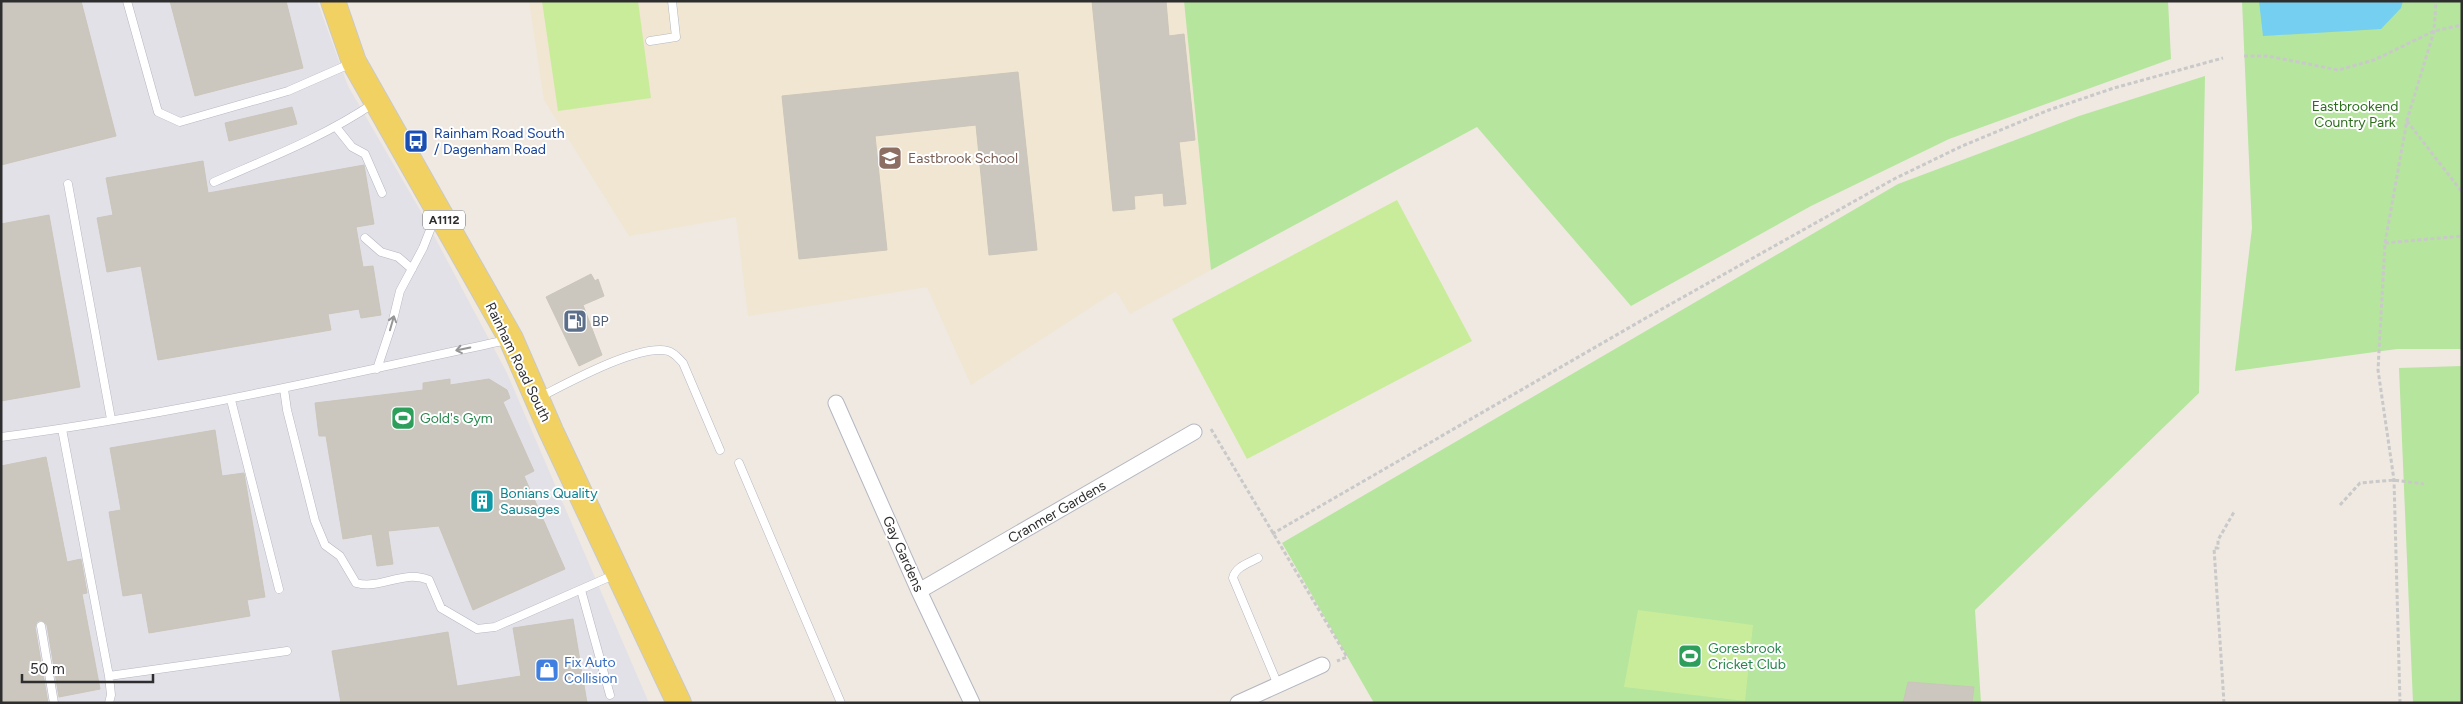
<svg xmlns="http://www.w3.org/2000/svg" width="2463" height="704" viewBox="0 0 2463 704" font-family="Figtree,sans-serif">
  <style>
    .industrial { fill: #e3e1e8 }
    .education { fill: #f0e6d1 }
    .green { fill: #b6e59e }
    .pitch { fill: #c9ec9a }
    .water { fill: #75cff0 }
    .building { fill: #cbc7bf; stroke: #cbc5ba }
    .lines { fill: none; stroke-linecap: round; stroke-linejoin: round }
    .service-casing { stroke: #b4b7c1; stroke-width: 9 }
    .minor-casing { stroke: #b4b7c1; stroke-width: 17 }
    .primary-casing { stroke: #c9c9c9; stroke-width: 26 }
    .path { stroke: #c9c9c9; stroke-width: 3; stroke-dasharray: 4 2.5; stroke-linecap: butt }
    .service { stroke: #fff; stroke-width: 8 }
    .minor { stroke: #fff; stroke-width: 15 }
    .primary { stroke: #f2d163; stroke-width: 24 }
    .oneway { stroke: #969696 }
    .labels { text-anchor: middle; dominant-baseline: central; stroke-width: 4; stroke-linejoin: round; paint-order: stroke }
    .shield { fill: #fff; stroke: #6d6d6d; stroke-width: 1 }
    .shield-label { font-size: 12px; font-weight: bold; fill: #2e2e2e }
    .park-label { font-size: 14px; fill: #2c6e1b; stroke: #fff }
    .transit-label { font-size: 14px; fill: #164399; stroke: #fff; text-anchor: start }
    .education-label { font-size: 14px; fill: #785e54; stroke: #fff; text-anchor: start }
    .service-label { font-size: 14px; fill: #4e5e75; stroke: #fff; text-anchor: start }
    .street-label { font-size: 14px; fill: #2e2e2e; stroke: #fff }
    .leisure-label { font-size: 14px; fill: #27864d; stroke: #fff; text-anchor: start }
    .culture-label { font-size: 14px; fill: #0d838f; stroke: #fff; text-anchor: start }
    .shop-label { font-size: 14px; fill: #366cbe; stroke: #fff; text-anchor: start }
  </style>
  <rect width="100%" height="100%" fill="#efe9e1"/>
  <path class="industrial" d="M1 1H317L348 86 423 215 507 373 649 703H1Z"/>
  <path class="education" d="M529 1H1184L1211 270 1130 314 1116 291 971 385 927 287 748 316 736 217 629 236 544 100Z"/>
  <path class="green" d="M1184 1H2168L2171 59 1949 139 1811 206 1631 306 1477 127 1211 270Z
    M2242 1H2462V349H2397L2235 371 2252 228Z
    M2205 76 2199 393 1975 610 1981 703H1374L1282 543 1898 184 2079 116Z
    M2462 366V703H2413L2399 368Z"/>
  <path class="pitch" d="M542 1H638L651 98 558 111Z
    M1397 200 1472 341 1247 459 1172 319Z
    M1638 610 1753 625 1745 701 1624 687Z"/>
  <path class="water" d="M2259 1H2403L2401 8 2381 29 2263 36Z"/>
  <path class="building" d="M1 1H81L116 136 1 165Z
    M170 1H286L303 68 195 96Z
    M1092 1H1166L1169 36 1184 34 1195 140 1179 142 1186 204 1164 206 1163 193 1134 196 1135 209 1113 211Z
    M1018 72 1037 250 989 255 976 125 875 136 887 250 799 259 782 96Z
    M292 107 297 124 229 141 225 123Z
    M203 161 208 193 364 165 374 224 356 227 363 267 373 266 381 315 361 318 359 309 328 314 331 330 158 360 141 266 107 272 97 218 113 215 106 178Z
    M49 215 80 387 1 401V224Z
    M591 274 595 281 598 279 604 296 583 305 602 355 579 366 546 297Z
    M450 379V385L489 379 507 390 510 398 503 402 534 471 524 476 565 569 473 610 439 526 388 531 393 564 377 566 372 534 343 539 326 436H319L315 403 423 390V383Z
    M215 430 222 476 244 473 265 597 247 600 250 616 149 633 142 593 123 596 109 512 121 510 110 448Z
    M46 457 67 562 81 559 87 593 82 594 100 689 59 697 47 625 41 620 37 622 35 627 48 703H1V466Z
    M573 619 587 703H341L332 651 448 632 457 686 521 676 513 628Z
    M1908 682 1974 687 1972 703H1903Z"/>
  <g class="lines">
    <g class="service-casing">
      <path id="service" d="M127 1 158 112 180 122 288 91 352 63
        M650 41 676 37 672 1
        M336 127 352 147 365 154 382 193
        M214 182C269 158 324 137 374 103
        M68 184 111 419
        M365 238 381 252 398 257 412 269
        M377 369 392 324 400 291 423 248 436 215
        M284 389 287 410 315 521 325 545 340 556 356 583C381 590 403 569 429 580L441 608 477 629 495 627 616 574
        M538 398C566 384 639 343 668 351 675 353 678 358 683 363L720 450
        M231 400 279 589
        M62 429 109 676 287 651
        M1 437C172 415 339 376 507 340
        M739 463 841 703
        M1258 558C1249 563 1235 567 1233 578L1278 685
        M581 590 610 695
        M41 626 54 703
        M109 676 111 695 109 703"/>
    </g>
    <g class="minor-casing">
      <path id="minor" d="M836 403 919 591 972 703
        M919 591 1194 432
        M1238 703 1322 665"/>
    </g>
    <g class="primary-casing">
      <path id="primary" d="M333 1 354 62 511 339 551 431 679 703"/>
    </g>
    <path class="path" d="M2244 56H2268L2338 70 2374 60 2434 31 2462 25
      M2407 121 2462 192
      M2385 243 2462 236
      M1211 429 1347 657 1337 661
      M2340 505 2360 483 2394 480 2424 484
      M1272 534 1644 319 1894 179 1962 146 2049 110 2114 88 2223 58
      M2224 703 2214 548H2218V540L2234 512
      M2400 703 2394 480 2378 370 2385 243 2407 120 2434 31 2436 1"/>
    <use href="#service" class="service"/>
    <use href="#minor" class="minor"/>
    <use href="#primary" class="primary"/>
  </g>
  <defs><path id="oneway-shaft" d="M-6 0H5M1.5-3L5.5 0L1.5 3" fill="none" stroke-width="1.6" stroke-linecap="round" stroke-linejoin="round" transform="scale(1.25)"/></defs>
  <g class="oneway">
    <use href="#oneway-shaft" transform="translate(392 323) rotate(-74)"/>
    <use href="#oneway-shaft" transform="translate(463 349) rotate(168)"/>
  </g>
  <defs>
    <g id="bus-square" transform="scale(1.25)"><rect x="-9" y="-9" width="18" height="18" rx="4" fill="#1a4fb4" stroke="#fff"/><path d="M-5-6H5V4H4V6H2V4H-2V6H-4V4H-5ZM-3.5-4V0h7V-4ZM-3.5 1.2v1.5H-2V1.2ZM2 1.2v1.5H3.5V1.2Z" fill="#fff"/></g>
    <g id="school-square" transform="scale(1.25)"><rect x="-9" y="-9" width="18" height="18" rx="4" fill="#8d6e63" stroke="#fff"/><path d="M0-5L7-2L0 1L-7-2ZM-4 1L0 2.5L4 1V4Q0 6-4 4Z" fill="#fff"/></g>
    <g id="fuel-square" transform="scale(1.25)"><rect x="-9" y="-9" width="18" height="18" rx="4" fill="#5c6f8a" stroke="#fff"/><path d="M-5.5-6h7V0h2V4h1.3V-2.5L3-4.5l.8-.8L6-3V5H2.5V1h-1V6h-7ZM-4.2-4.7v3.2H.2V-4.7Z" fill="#fff"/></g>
    <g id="stadium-square" transform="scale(1.25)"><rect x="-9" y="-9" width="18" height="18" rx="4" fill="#2e9e5b" stroke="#fff"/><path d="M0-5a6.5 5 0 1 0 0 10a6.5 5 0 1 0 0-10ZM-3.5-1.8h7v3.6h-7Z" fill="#fff"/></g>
    <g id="building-square" transform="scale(1.25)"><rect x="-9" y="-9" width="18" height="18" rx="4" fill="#0f9aa8" stroke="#fff"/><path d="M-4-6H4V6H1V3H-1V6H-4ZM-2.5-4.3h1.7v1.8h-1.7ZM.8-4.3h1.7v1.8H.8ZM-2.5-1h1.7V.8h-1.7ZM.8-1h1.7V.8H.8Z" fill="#fff"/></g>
    <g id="shop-square" transform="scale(1.25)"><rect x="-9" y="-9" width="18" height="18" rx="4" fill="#3f7fe0" stroke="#fff"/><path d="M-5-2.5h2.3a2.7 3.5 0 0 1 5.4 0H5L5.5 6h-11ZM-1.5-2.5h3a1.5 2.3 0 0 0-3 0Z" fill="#fff"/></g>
  </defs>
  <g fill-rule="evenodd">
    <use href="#bus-square" x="416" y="141"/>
    <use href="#school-square" x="890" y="158"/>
    <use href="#fuel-square" x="575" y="321"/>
    <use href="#stadium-square" x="403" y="418"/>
    <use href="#building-square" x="482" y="501"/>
    <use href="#stadium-square" x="1690" y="656"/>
    <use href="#shop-square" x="547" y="670"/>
  </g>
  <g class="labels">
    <rect class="shield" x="423" y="210.5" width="42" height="19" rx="4"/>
    <g class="shield-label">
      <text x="444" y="220">A1112</text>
    </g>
    <g class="park-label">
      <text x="2355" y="106">Eastbrookend<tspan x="2355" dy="16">Country Park</tspan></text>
    </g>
    <g class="transit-label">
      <text x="434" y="133">Rainham Road South<tspan x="434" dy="16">/ Dagenham Road</tspan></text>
    </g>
    <g class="education-label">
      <text x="908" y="158">Eastbrook School</text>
    </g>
    <g class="service-label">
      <text x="592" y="321">BP</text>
    </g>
    <g class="street-label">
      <text transform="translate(518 362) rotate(64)">Rainham Road South</text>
      <text transform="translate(1057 512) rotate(-30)">Cranmer Gardens</text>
      <text transform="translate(903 554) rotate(66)">Gay Gardens</text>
    </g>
    <g class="leisure-label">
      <text x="420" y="418">Gold's Gym</text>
      <text x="1708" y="648">Goresbrook<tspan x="1708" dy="16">Cricket Club</tspan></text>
    </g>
    <g class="culture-label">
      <text x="500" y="493">Bonians Quality<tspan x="500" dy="16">Sausages</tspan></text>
    </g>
    <g class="shop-label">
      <text x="564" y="662">Fix Auto<tspan x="564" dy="16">Collision</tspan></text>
    </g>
  </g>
  <rect width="2463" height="704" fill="none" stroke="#2e2e2e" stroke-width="5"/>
  <path d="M22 674v8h131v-8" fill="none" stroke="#2e2e2e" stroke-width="2.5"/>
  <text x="30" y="674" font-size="15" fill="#2e2e2e" stroke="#ffffff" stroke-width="4" paint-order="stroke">50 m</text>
</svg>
